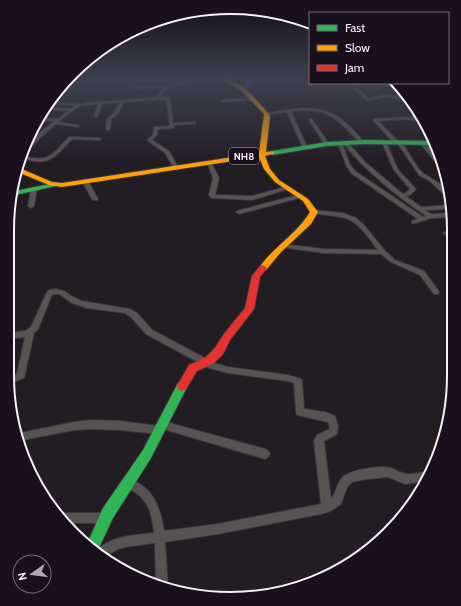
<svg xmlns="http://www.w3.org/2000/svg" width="461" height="606" viewBox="0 0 461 606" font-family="Cabin,sans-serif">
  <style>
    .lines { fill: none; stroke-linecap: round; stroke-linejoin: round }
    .street-casing { stroke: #3b363c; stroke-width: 2 }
    .fast-casing { stroke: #3b363c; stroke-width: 2 }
    .slow-casing { stroke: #3b363c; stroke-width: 2 }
    .jam-casing { stroke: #3b363c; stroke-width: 2 }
    .street { fill: #555453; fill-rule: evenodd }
    .fast { fill: #30b455; fill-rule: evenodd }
    .slow { fill: #ff9f0a; fill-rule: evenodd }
    .jam { fill: #e5322d; fill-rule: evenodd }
    .labels { text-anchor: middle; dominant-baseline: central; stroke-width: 3; stroke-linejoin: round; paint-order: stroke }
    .shield { fill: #1a101d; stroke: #b5adb7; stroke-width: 1 }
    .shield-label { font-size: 10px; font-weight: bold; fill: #f7f0f9 }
    .rim { fill: none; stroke: #f7f0f9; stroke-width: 2 }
  </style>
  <rect width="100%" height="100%" fill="#221c23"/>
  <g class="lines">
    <g class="street-casing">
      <path id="street" d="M195 79H200L164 90 161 97H168L170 98 173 123 194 122 196 123 195 124 174 125V128L158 129 157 135 152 140 169 151 178 167V168H174L165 153 147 140 153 135 154 127 170 126 166 99 124 102 117 115 111 119 110 129 108 130 106 129 107 119 114 113 120 102 102 104 98 116 96 117 94 116 98 104 79 106 58 122 77 125 79 126V127L56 124 44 134 29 149H26C32 138 45 128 55 121L40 120 42 118 58 119 68 111 46 109 47 107 71 109 75 105 48 104 49 102 81 104 101 101 103 102 157 97 162 88 134 89 132 88 134 87H168Z
        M248 79H252L251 83 245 91H243Z
        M347 83H353L369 99 384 95 407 97 409 99 384 97 367 101 351 85Z
        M390 83H393L394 84Z
        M254 98V100H253L223 102 221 101 223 100Z
        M414 104 422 117 414 118 423 120 424 122 407 119 378 121 399 142H402C407 150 417 169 424 174 434 180 449 187 452 199H449L430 181 419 175 398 144H395L373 120 375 119 407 117 411 118 412 116 418 115 413 105Z
        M303 108C334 108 345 120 364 142L360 143C336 118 329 107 291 111L307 147 303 148 287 112 266 115 264 114 284 110Z
        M310 119H312L329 144V145H325L309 120Z
        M69 137 99 138 101 139 99 140 72 139C53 158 50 167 22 158L23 156C50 163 52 155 69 137Z
        M382 141 386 142 398 170 416 189 410 195 406 196 421 207 452 205V209L425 210 431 214 452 213V217L431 218 416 223H412V221L418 219 351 173 346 165 338 143 340 142 342 143 350 165 355 171 423 217 426 216C396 195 366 172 343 143L347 142 366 163 398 190 403 194 406 193 410 189 394 170 382 142Z
        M421 142H425L444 165 445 170H442L421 144Z
        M207 161 211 162 219 178 215 195 252 196 288 186 291 188 252 200 212 198 209 195 213 178 207 162Z
        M85 179 88 181 98 199 97 200H93L92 199 82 181Z
        M34 187 37 189 34 206 31 208 28 206 31 189Z
        M301 194 303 195V197L239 214 236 212 237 211Z
        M314 210 342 213 356 218 363 224 385 251 395 260 424 271 438 290 439 292 438 294H434L420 275 391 262 381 254 324 253 280 247 279 246 282 244 324 249 378 250C368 237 358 220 341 217 331 215 321 215 312 213V211Z
        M452 228V232L446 235 443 233Z
        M56 289 64 291 73 297 82 301 130 309 137 313 152 330 214 363 228 367 288 375 301 379 302 381 304 409 325 412 335 416 338 426 337 434 324 441 331 499C337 493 336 483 343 477 350 470 381 465 390 468 396 469 401 474 408 474 415 474 422 472 429 471L431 472 426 481 405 484 388 477 367 479 352 482 347 487 341 504 331 511 321 514 218 534 165 542 168 587 167 589 156 585 155 543 125 547 116 550 104 558 96 551C110 536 134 535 154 533 152 516 150 503 136 493 131 490 126 488 124 483L126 480 129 478C154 489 160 506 164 531L218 524 321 504 314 441 317 435 330 429 328 422 297 415 296 412 294 383 288 381 228 373 209 368 146 334 131 317 125 313 87 308 72 303 59 294H53L51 297 38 329 34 333 24 378 8 384 7 378 17 374 25 337 7 339V333L25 331 31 327 46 294 49 290Z
        M92 420 120 421 158 426 159 422 162 421 265 449 268 451 270 454 268 457 265 459 163 429 162 433 159 434 120 430 92 429 74 430 18 441 15 434 74 422Z
        M61 513H106L110 514 111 518 110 522 106 523H65L58 514Z"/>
    </g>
    <g class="fast-casing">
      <path id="fast" d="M365 140 434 141 435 145 365 144 327 146 272 155 269 153 272 151 327 142Z
        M54 183 57 185 56 186 11 196V192Z
        M182 381 186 383 187 386 186 389 151 458 113 518 97 552 87 544 103 508 143 450 178 383Z"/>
    </g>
    <g class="slow-casing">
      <path id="slow" d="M222 79C241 79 256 100 268 113L270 117 266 152 272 151 275 153 265 156 270 169 279 180 308 199 318 212 311 224 281 252 266 270H260L259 268C273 247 297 234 310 212L303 201 275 182 264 169 259 157 62 187 49 185 20 173 16 193 11 195 15 172 17 167 52 182 62 183 259 153 264 114 242 91Z"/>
    </g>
    <g class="jam-casing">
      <path id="jam" d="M263 265 267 268 260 277 254 309 230 340 223 354 214 363 197 371 186 389 182 391 178 389 177 386 189 365 206 357 215 348 224 334 245 308 252 276 260 266Z"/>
    </g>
    <use href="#street" class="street"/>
    <use href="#fast" class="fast"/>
    <use href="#slow" class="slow"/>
    <use href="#jam" class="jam"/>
  </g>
  <linearGradient id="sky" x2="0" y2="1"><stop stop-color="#130f13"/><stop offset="0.48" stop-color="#3e4050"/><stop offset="1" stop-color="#3e4050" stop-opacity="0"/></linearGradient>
  <rect width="461" height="164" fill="url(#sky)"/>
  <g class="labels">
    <rect class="shield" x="229" y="148" width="30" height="16" rx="3"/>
    <g class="shield-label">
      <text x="244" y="156">NH8</text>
    </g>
  </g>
  <path d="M0 0H461V606H0ZM230 14H231A216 216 0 0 1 447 230V376A216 216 0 0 1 231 592H230A216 216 0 0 1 14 376V230A216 216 0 0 1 230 14Z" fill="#1a101d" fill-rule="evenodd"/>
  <path class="rim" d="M230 14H231A216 216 0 0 1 447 230V376A216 216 0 0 1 231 592H230A216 216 0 0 1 14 376V230A216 216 0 0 1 230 14Z"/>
  <rect x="309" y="12" width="140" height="72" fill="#1a101d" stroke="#726a75"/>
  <rect x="317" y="25" width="20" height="6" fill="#30b455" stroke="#726a75"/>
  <text x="345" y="32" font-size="12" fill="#f7f0f9">Fast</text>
  <rect x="317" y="45" width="20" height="6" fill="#ff9f0a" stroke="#726a75"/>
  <text x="345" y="52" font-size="12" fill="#f7f0f9">Slow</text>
  <rect x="317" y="65" width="20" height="6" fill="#e5322d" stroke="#726a75"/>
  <text x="345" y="72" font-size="12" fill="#f7f0f9">Jam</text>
  <g transform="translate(32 574) rotate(256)"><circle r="19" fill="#1a101d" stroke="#726a75"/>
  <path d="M0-3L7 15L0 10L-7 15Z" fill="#aca6ae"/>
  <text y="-6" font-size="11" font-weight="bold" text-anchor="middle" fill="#f7f0f9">N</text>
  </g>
</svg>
